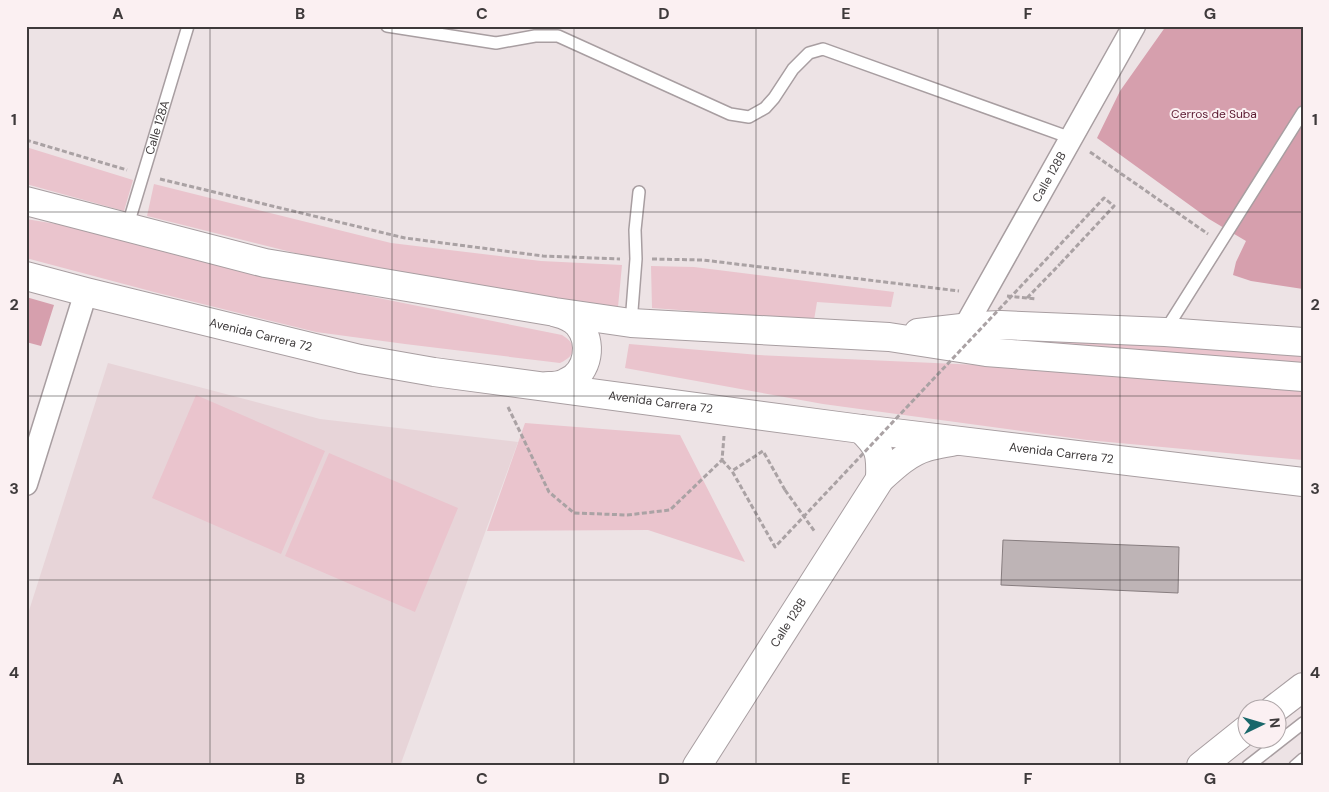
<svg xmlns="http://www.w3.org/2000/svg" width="1329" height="792" viewBox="0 0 1329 792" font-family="'DM Sans',sans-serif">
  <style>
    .built { fill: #e7d4d8 }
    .green { fill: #eac4cd }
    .forest { fill: #d69fad }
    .building { fill: #beb4b6; stroke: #877d7f }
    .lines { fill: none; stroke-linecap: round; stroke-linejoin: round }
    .service-casing { stroke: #a89ea1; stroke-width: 14 }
    .minor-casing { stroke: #a89ea1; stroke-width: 25 }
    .tertiary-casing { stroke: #a89ea1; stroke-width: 30 }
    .primary-casing { stroke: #a89ea1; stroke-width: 30 }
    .trunk-casing { stroke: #a89ea1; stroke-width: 30 }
    .path { stroke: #aaa2a4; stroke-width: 3; stroke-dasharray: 5 2.5; stroke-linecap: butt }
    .service { stroke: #fff; stroke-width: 11 }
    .minor { stroke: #fff; stroke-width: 22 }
    .tertiary { stroke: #fff; stroke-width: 28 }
    .primary { stroke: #fff; stroke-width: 28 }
    .trunk { stroke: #fff; stroke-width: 28 }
    .path-bridge { stroke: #aaa2a4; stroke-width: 3; stroke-dasharray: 5 2.5; stroke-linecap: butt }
    .grid { fill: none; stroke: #3e3a3b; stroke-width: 1; stroke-opacity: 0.55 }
    .labels { text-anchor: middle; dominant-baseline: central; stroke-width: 4; stroke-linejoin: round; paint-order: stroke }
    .park-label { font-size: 12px; fill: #5a1930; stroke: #fbf0f2 }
    .street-label { font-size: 12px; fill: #3e3a3b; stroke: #fbf0f2 }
    .neatline { fill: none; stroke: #3e3a3b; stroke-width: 2 }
    .grid-label { font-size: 16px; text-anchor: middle; font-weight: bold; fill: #3e3a3b }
  </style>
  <rect width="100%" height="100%" fill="#ede3e5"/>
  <path class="built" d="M108 363 320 419 518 442 400 766H26V620Z"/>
  <path class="green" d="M26 147 133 180 124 211 26 184Z
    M154 184 391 243 541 261 622 265 618 307 537 300 359 269 147 216Z
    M26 219 93 230 239 270 562 335C577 344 577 355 560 363L405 344 316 332 154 292 26 258Z
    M651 266 694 267 894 292 891 307 817 302 814 320 652 308Z
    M1050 336 1303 356V367L1050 344Z
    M629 344 759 355 1045 368 1303 391V460L1087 440 823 404 625 368Z
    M196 395 325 451 281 554 152 498Z
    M525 423 680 435 745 562 648 530 487 531Z
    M329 453 458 508 415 612 285 556Z"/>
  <path class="forest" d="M1166 26H1303V289L1251 281 1233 275 1236 262 1246 241 1209 219 1097 138 1120 91Z
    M26 297 54 305 41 346 26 342Z"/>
  <path class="building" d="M1003 540 1179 547 1178 593 1001 585Z"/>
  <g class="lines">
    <g class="service-casing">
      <g id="service">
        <path d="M387 26 496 43 535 36H558L730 114 749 117 765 108 774 98 793 69 809 53 823 49 1071 138"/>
        <path id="s1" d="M127 228 188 26"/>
        <path d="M631 323 636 259 635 230 639 192"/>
        <path d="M1165 331 1303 112"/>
        <path d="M1248 766 1303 723"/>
        <path d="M1295 766 1303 759"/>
      </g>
    </g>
    <g class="minor-casing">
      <g id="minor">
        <path id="s2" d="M965 327 1134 26"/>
        <path d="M26 484 86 292"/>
      </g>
    </g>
    <g class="tertiary-casing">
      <g id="tertiary">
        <path d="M861 429C880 447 881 453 880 479"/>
        <path id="s3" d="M697 766 880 479C894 466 909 452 927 447 936 444 946 443 955 441"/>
      </g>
    </g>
    <g class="primary-casing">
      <path id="primary" d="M1273 710 1303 687
        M1201 766 1246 730"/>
    </g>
    <g class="trunk-casing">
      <g id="trunk">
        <path d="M26 201 265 263 555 312 631 323 889 337 986 352 1303 377"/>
        <path id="s4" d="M26 276 86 292 360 359 434 372 861 429 1303 482"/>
        <path d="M918 333 979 326 1001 325 1165 332 1303 342"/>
        <path d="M548 386C554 386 562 385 567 382 589 372 593 342 578 324 572 318 565 315 557 313"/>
      </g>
    </g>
    <path class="path" d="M26 140 127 170
      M1090 152 1208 234
      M160 179 405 238 543 256 620 259
      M652 259 703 260 959 291
      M1007 296 1036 299
      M1027 298 1060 264
      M508 407 549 492 574 513 627 515 670 510 722 460 724 436
      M722 460 732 471
      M785 490 815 532"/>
    <use href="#service" class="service"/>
    <use href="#minor" class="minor"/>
    <use href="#tertiary" class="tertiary"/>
    <use href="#primary" class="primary"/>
    <use href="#trunk" class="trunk"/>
    <path class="path-bridge" d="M785 490 763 451 732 471 775 547 1104 198 1114 206 1060 264"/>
  </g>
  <path class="grid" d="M210 26V766M392 26V766M574 26V766M756 26V766M938 26V766M1120 26V766M26 212H1303M26 396H1303M26 580H1303"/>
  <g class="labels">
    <g class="park-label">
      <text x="1214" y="114">Cerros de Suba</text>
    </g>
    <g class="street-label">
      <text stroke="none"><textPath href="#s1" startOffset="105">Calle 128A</textPath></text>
      <text stroke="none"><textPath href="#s2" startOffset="172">Calle 128B</textPath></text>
      <text stroke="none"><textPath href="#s4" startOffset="242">Avenida Carrera 72</textPath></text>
      <text stroke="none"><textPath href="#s4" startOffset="648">Avenida Carrera 72</textPath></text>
      <text stroke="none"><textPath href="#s4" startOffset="1052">Avenida Carrera 72</textPath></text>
      <text stroke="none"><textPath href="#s3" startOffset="170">Calle 128B</textPath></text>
    </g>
  </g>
  <rect width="1329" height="792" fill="none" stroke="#fbf0f2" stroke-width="55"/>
  <g transform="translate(1262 724) rotate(85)"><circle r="24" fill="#fbf0f2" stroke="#afa7a9"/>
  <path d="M0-4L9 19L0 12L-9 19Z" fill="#19676a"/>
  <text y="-8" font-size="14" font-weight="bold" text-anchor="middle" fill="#3e3a3b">N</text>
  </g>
  <rect x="28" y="28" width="1274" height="736" class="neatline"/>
  <g class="grid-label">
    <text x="118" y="19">A</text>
    <text x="300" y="19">B</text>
    <text x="482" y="19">C</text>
    <text x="664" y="19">D</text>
    <text x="846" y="19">E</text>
    <text x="1028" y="19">F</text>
    <text x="1210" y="19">G</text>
    <text x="14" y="125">1</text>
    <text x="1315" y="125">1</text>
    <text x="14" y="310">2</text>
    <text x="1315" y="310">2</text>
    <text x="14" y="494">3</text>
    <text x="1315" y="494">3</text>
    <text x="14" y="678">4</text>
    <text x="1315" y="678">4</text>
    <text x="118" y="784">A</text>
    <text x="300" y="784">B</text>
    <text x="482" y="784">C</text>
    <text x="664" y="784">D</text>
    <text x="846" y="784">E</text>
    <text x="1028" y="784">F</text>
    <text x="1210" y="784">G</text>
  </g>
</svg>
